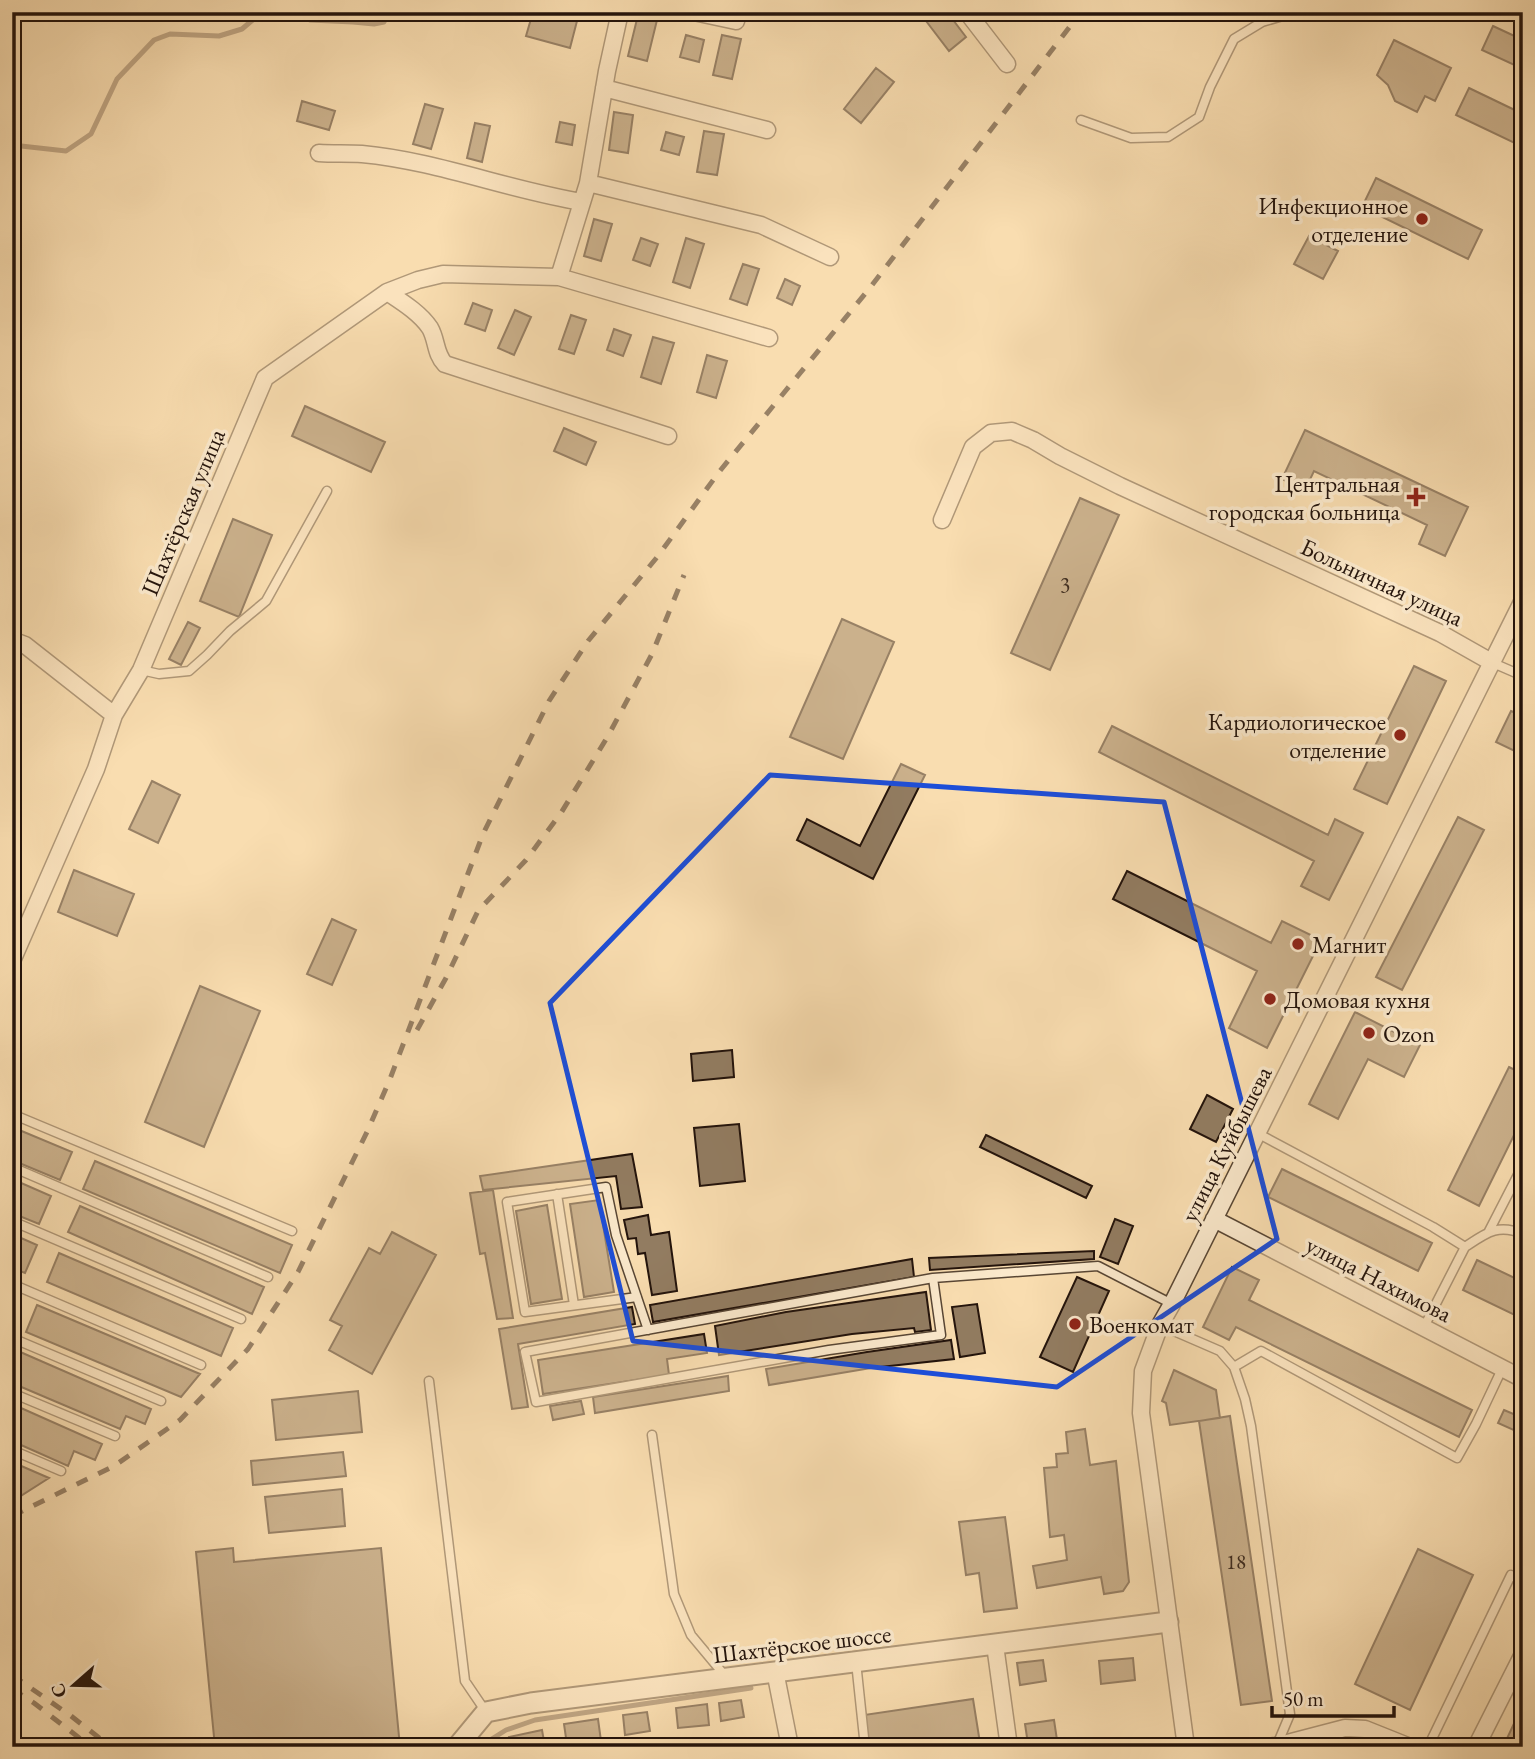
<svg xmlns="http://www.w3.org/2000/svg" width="1535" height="1759" viewBox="0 0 1535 1759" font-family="'EB Garamond',serif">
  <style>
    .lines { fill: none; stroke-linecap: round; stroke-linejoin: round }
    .stream { stroke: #78634c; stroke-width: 5 }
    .building { fill: #927c61; stroke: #23130b; stroke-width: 2 }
    .service-casing { stroke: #584634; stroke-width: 11 }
    .minor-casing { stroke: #584634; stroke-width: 19 }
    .tertiary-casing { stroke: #584634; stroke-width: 23 }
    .service { stroke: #fbe9cc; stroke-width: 8 }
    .minor { stroke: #fbe9cc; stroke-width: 16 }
    .tertiary { stroke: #fbe9cc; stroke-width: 19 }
    .rail { stroke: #23130b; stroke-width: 5; stroke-dasharray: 12 12; stroke-linecap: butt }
    .marked { fill: none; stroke: #1d4ed8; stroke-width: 5; stroke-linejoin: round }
    .poi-dot { fill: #8f2418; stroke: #fbe9cc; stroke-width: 2.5 }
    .labels { text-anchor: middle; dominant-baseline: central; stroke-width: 7; stroke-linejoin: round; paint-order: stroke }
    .number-label { font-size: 21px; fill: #3f2d20 }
    .poi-label { font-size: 24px; fill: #23130b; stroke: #fbe9cc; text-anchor: start }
    .street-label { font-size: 24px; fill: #23130b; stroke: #fbe9cc }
  </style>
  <rect width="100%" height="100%" fill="#f9ddb0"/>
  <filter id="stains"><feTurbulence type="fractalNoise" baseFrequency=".00286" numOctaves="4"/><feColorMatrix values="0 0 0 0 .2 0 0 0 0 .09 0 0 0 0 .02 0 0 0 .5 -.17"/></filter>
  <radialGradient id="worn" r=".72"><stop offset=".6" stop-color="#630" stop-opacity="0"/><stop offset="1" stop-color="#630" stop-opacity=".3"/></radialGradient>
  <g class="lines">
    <path class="stream" d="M292 12 310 20 353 22 374 24 384 22 389 12
      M12 145 66 151 91 134 117 79 154 40 170 34 219 36 242 29 262 12
      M479 1747 506 1730 535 1720 751 1688"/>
  </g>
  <path class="building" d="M533 12H545L577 21 570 48 526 36Z
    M929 12H947L966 37 949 51 923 17Z
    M638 15 657 20 647 61 628 56Z
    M1493 26 1523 40V69L1482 50Z
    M686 35 704 40 699 62 680 57Z
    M722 35 741 39 732 79 713 75Z
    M1394 40 1451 68 1435 101 1425 96 1417 112 1395 101 1388 85 1377 75Z
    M876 68 894 82 861 123 844 109Z
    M1469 88 1523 114V147L1456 115Z
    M302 101 335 111 329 130 297 121Z
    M425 104 443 109 431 149 413 144Z
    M614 112 633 115 628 153 609 150Z
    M560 122 575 125 572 145 556 142Z
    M475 123 490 126 482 162 467 158Z
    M704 131 724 134 717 175 697 172Z
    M666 132 684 137 679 155 661 150Z
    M1376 178 1482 230 1468 259 1362 207Z
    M594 219 612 224 601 261 584 256Z
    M1309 236 1338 251 1323 279 1294 264Z
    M641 238 658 244 650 266 633 260Z
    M686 238 704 244 690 288 673 282Z
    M743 264 759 269 747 305 730 299Z
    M785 279 800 286 792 305 777 298Z
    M473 303 492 310 485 331 465 324Z
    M515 310 531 317 514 355 498 348Z
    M571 315 586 320 574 354 559 349Z
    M614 329 631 335 623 356 607 350Z
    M653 337 674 343 661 384 641 377Z
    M707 355 727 361 716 398 697 392Z
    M305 406 385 442 371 472 292 436Z
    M564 428 596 442 586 465 554 451Z
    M1305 430 1468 507 1445 556 1419 544 1427 525 1314 471 1305 490 1282 479Z
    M1080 498 1119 515 1050 670 1011 653Z
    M233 519 272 535 239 617 200 601Z
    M842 619 894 642 843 759 790 737Z
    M188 622 200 628 181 665 169 659Z
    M1414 666 1446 681 1387 804 1354 789Z
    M1511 711 1523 716V755L1496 742Z
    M1112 726 1328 835 1335 819 1363 833 1329 900 1301 886 1314 861 1099 752Z
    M901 764 925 775 873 879 797 840 807 819 860 846Z
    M152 781 180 795 158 843 129 829Z
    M1458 817 1484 830 1402 990 1376 977Z
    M74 870 134 894 117 936 58 912Z
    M1127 871 1271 943 1282 921 1321 940 1267 1048 1229 1028 1257 971 1113 899Z
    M332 919 356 930 332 985 307 974Z
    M200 986 260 1011 204 1147 145 1122Z
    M1355 1012 1420 1045 1404 1077 1368 1059 1338 1119 1309 1104Z
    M732 1050 734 1077 693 1081 691 1054Z
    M1509 1067 1523 1074V1117L1479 1206 1448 1190Z
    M1207 1095 1233 1109 1216 1142 1190 1129Z
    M739 1124 745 1181 700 1186 694 1128Z
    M12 1127 72 1152 60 1180 12 1160Z
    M986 1135 1092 1186 1086 1198 980 1147Z
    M632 1154 642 1207 621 1209 616 1176 483 1190 480 1176Z
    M95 1161 292 1245 280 1273 83 1189Z
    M1282 1169 1432 1243 1418 1271 1268 1197Z
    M12 1179 51 1196 39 1224 12 1213Z
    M493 1190 513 1318 497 1319 485 1253 480 1254 470 1193Z
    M599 1200 614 1292 584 1297 570 1204Z
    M547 1205 562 1299 531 1304 516 1211Z
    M80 1206 264 1287 252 1314 68 1232Z
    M648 1215 651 1235 669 1232 677 1291 652 1295 645 1253 638 1254 636 1238 628 1239 624 1220Z
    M1115 1219 1133 1226 1118 1264 1100 1257Z
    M392 1232 436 1255 372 1374 329 1350 342 1326 330 1320 369 1248 380 1254Z
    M12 1234 37 1245 25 1273 12 1268Z
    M1094 1251V1259L930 1270 929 1258Z
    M59 1253 233 1328 221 1356 47 1282Z
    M912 1259 914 1277 653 1322 650 1305Z
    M1477 1260 1523 1282V1319L1463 1290Z
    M1232 1267 1259 1280 1249 1300 1472 1410 1459 1437 1236 1327 1229 1340 1203 1327Z
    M1077 1277 1109 1291 1073 1372 1040 1357Z
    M926 1292 931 1330 915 1332 914 1328 852 1334 719 1355 715 1326 786 1312Z
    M977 1304 985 1353 960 1357 952 1307Z
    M37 1305 200 1374 181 1397 26 1332Z
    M632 1307 635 1324 518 1344 528 1407 512 1409 499 1329Z
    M704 1334 707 1353 667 1359 669 1375 543 1394 538 1360Z
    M951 1340 954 1359 871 1368 769 1385 766 1369 867 1352Z
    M18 1351 151 1409 145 1424 126 1416 120 1429 12 1383V1365Z
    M1174 1370 1216 1390 1220 1418 1170 1425 1166 1403 1162 1401Z
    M728 1376 729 1391 595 1413 593 1397Z
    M358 1391 362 1432 276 1440 272 1400Z
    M581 1401 584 1414 553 1420 550 1406Z
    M12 1404 102 1444 95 1460 74 1451 68 1466 12 1441Z
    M1504 1410 1523 1418 1518 1432 1498 1423Z
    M1230 1416 1272 1701 1241 1705 1199 1421Z
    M1085 1429 1090 1465 1116 1461 1129 1582 1123 1591 1104 1594 1101 1577 1037 1588 1033 1566 1067 1560 1064 1535 1050 1537 1044 1468 1057 1467 1056 1454 1068 1453 1066 1432Z
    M343 1452 346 1476 253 1485 251 1461Z
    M12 1462 49 1478 19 1497 12 1494Z
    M342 1489 345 1526 269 1533 265 1497Z
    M1005 1517 1017 1608 984 1612 979 1573 966 1575 959 1522Z
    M233 1548 234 1562 381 1548 400 1747H215L196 1552Z
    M1418 1549 1473 1575 1410 1710 1355 1684Z
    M1133 1658 1135 1680 1101 1684 1099 1661Z
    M1043 1660 1046 1681 1020 1685 1017 1663Z
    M973 1699 980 1743 954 1747H868L864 1715Z
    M741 1700 744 1717 721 1721 719 1703Z
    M707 1704 709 1725 678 1728 676 1708Z
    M647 1712 650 1731 625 1735 623 1715Z
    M1517 1717 1523 1720V1747H1503Z
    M598 1719 601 1741 567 1745 564 1724Z
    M1054 1720 1057 1740 1028 1744 1025 1724Z
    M542 1730 545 1747H511L509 1737Z"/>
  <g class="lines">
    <g class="service-casing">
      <path id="service" d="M1081 120 1131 138 1168 137 1199 117 1210 87 1234 39 1262 22 1296 12
        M1493 663 1523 676
        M141 670 159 674 189 671 207 655 230 631 266 601 327 491
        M12 1114 292 1231
        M1257 1133 1433 1227 1465 1247 1424 1327
        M12 1167 268 1277
        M557 1194 574 1305
        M12 1221 241 1319
        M1489 1231 1523 1165
        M1465 1247C1486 1233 1498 1223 1523 1234
        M933 1278 941 1335 829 1350 536 1402 525 1352 933 1278 1098 1266 1172 1304
        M12 1284 201 1365
        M637 1297 525 1312 507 1202 606 1187 616 1235 648 1330
        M1160 1325 1220 1351 1234 1367 1245 1399 1251 1426 1290 1714 1277 1745
        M12 1338 161 1401
        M1234 1367 1261 1351 1457 1458 1476 1424 1502 1369
        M429 1381 465 1681 486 1712
        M12 1393 115 1436
        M652 1435 674 1594 691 1635 726 1677
        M12 1450 61 1471
        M856 1662 865 1747
        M12 1741 21 1747
        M1428 1747 1511 1575 1523 1580"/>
    </g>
    <g class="minor-casing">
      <path id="minor" d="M694 12 736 21
        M967 12 1007 64
        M604 88 767 130
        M319 153C333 154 348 153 362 154 437 161 508 190 582 202
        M588 183 761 225 830 257
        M559 277 588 183 607 71 620 12
        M387 292C402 302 420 313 430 328 437 340 435 354 445 364L668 436
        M942 520 973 447 991 433 1012 431 1033 440 1060 456 1120 486 1440 633 1493 663
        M12 640 25 645 114 715
        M12 961 96 769 114 715 141 670 265 378 387 292 418 280 443 274 559 277 769 338
        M1214 1219 1523 1379
        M995 1645 1009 1747
        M775 1671 790 1747
        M1186 1747 1141 1413 1143 1371 1160 1325 1172 1304 1523 600
        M1267 1747 1276 1746 1345 1728 1365 1729 1410 1747
        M1476 1747 1523 1654"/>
    </g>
    <g class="tertiary-casing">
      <path id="tertiary" d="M457 1747 486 1712 531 1703 1168 1622"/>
    </g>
    <use href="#service" class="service"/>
    <use href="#minor" class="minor"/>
    <use href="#tertiary" class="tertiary"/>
    <path class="rail" d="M417 1030 446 978 478 911 526 860 561 813 608 736 652 654 684 575
      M12 1516 114 1466 180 1420 248 1349 298 1272 367 1132 390 1079 483 834 549 701 588 641 658 556 719 472 869 289 1081 12
      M12 1675 71 1716 111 1747
      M12 1689 34 1703 91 1747"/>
  </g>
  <path d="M0 0H1535V1759H0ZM770 775 1164 802 1277 1239 1057 1387 633 1341 550 1003Z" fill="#f9ddb0" fill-opacity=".55" fill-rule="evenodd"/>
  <path class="marked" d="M770 775 1164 802 1277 1239 1057 1387 633 1341 550 1003Z"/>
  <g class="poi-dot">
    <circle cx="1422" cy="219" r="7"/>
    <path d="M1412.5 486.5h7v7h7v7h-7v7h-7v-7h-7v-7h7z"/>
    <circle cx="1400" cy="735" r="7"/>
    <circle cx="1298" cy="944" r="7"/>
    <circle cx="1270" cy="999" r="7"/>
    <circle cx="1369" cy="1033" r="7"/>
    <circle cx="1075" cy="1324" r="7"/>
  </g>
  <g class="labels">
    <g class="number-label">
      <text x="1065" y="584">3</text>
      <text x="1236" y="1561">18</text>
    </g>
    <g class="poi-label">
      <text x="1408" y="205" text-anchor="end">Инфекционное<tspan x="1408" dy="28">отделение</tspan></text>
      <text x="1400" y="483" text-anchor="end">Центральная<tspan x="1400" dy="28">городская больница</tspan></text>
      <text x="1386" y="721" text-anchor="end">Кардиологическое<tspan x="1386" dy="28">отделение</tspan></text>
      <text x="1312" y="944">Магнит</text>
      <text x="1284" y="999">Домовая кухня</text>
      <text x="1383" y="1033">Ozon</text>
      <text x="1089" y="1324">Военкомат</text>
    </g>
    <g class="street-label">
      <text transform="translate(183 512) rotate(-67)">Шахтёрская улица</text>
      <text transform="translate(1382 582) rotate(25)">Больничная улица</text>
      <text transform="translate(1226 1144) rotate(-63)">улица Куйбышева</text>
      <text transform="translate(1379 1279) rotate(27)">улица Нахимова</text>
      <text transform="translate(802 1644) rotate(-7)">Шахтёрское шоссе</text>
    </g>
  </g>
  <rect width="1535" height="1759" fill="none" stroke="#f9ddb0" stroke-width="42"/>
  <rect x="14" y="14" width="1507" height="1731" fill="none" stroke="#23130b" stroke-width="3.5"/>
  <rect x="21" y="21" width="1493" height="1717" fill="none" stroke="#23130b" stroke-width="2"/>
  <g transform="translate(74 1685) rotate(250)" stroke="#fbe9cc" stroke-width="5" paint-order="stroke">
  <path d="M0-5L12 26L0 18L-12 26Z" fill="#23130b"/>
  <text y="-10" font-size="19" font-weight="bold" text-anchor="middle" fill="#23130b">С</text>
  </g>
  <path d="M1272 1706v10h122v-10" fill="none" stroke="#23130b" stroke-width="3.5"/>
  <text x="1283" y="1706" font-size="21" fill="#23130b" stroke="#fbe9cc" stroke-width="5" paint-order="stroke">50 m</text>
  <rect width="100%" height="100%" filter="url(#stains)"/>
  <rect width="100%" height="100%" fill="url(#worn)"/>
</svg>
